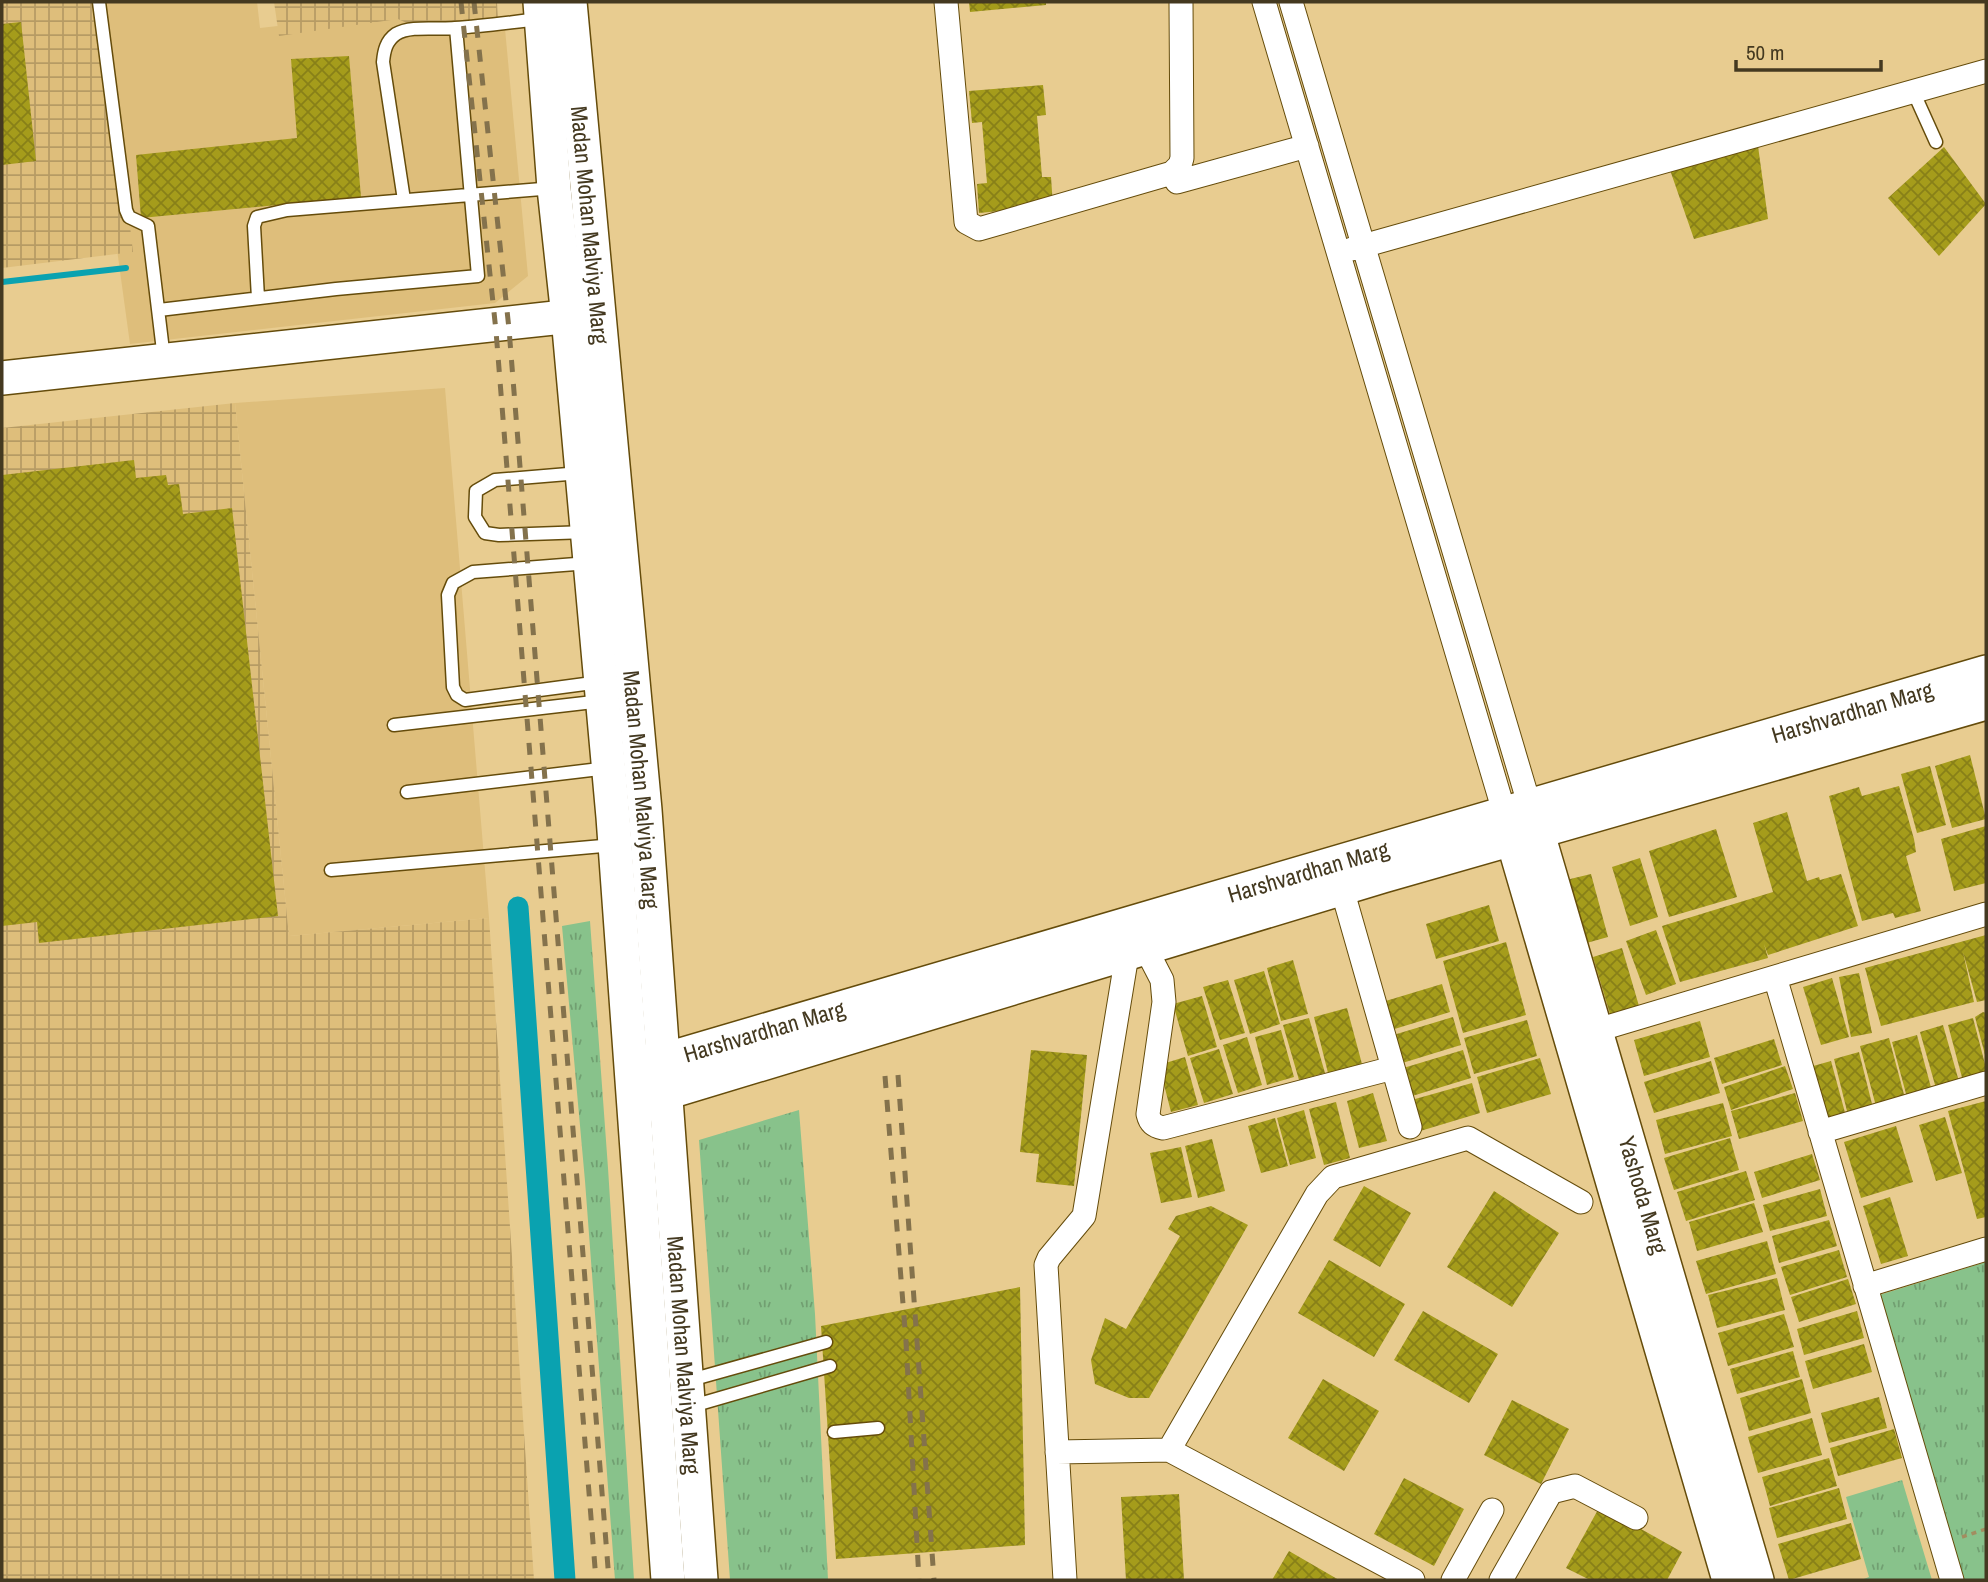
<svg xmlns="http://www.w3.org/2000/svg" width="1988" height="1582" viewBox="0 0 1988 1582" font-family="'Archivo Narrow',sans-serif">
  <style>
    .built { fill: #debe7b }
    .industrial { fill: url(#industrial-grid) }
    .grass { fill: url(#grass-tufts) }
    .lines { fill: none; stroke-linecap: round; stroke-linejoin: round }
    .stream { stroke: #0aa2b0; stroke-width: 6 }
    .canal { stroke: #0aa2b0; stroke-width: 21 }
    .building { fill: url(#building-cross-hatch) }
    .lane-casing { stroke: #654c0b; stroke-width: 15 }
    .street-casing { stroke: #654c0b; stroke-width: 25 }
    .secondary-casing { stroke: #654c0b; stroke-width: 36 }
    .path { stroke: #a28d60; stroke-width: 3.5; stroke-dasharray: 5 5; stroke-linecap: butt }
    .lane { stroke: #fff; stroke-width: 12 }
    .street { stroke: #fff; stroke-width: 23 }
    .secondary { stroke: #fff; stroke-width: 33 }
    .rail { stroke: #84724c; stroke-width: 5; stroke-dasharray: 12 12; stroke-linecap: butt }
    .labels { text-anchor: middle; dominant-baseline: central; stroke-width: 6; stroke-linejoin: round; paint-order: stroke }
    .street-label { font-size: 23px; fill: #443920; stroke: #e8cc90 }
  </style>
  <defs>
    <pattern id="industrial-grid" width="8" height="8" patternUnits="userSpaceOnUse" patternTransform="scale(1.75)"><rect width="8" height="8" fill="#debe7b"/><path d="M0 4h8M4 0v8" fill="none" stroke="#b69b64"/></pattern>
    <pattern id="grass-tufts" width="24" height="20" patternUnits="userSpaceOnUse" patternTransform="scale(1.75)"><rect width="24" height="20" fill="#88c28b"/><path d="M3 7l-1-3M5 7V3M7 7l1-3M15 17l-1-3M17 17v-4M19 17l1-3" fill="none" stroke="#719f71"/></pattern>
    <pattern id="building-cross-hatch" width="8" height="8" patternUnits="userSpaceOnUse" patternTransform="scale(1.75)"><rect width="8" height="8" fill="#a59c1b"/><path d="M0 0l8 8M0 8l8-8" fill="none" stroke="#888018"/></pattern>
  </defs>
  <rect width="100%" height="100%" fill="#e8cc90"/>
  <path class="built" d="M83 2H257L260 28 411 11 412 26 504 18 528 276 495 303 130 344Z
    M445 388 489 918 289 936 235 403Z"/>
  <path class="industrial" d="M2 2H104L133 252 2 268Z
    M274 2H497L498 20 420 29 398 19 279 36Z
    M235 403 289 936 489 918 534 1580H2V428Z"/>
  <path class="grass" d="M590 921 608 1168 634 1580H615L585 1181 562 926Z
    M799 1110 815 1314 828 1580H730L699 1140Z
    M1986 1262V1580H1963L1876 1296Z
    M1902 1480 1932 1580H1861L1869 1577 1846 1497Z"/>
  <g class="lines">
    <path class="stream" d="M2 282 126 268"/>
    <path class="canal" d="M518 907 565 1580"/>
  </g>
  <path class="building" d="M969 2H1046V5L970 12Z
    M21 22 36 161 2 165V24Z
    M349 56 361 197 141 218 136 155 297 138 291 59Z
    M1043 85 1046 115 1037 116 1042 177H1051L1053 206 979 213 977 184 987 183 982 122 972 123 969 91Z
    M1758 146 1768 219 1694 239 1670 170Z
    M1944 147 1986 204 1939 256 1888 198Z
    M134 460 136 478 166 475 168 485 179 484 183 514 232 508 278 916 39 943 37 922 2 926V475Z
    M1970 755 1986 819 1952 828 1935 766Z
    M1930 766 1946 825 1917 833 1901 774Z
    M1899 786 1914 839 1916 852 1906 856 1921 911 1895 918 1893 913 1862 921 1829 796 1859 787 1862 796Z
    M1787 812 1807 881 1819 877 1820 880 1841 874 1858 926 1768 955 1764 944 1768 958 1680 982 1662 926 1773 892 1753 823Z
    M1986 826V883L1954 891 1941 839Z
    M1716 829 1737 897 1669 917 1649 851Z
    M1640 858 1658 917 1630 926 1612 867Z
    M1591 874 1608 937 1583 944 1566 880Z
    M1489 905 1499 941 1436 959 1426 924Z
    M1656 930 1676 984 1646 995 1626 941Z
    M1986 935V1000L1977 1002 1963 952 1974 1002 1881 1026 1865 968Z
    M1506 942 1526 1015 1463 1033 1443 961Z
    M1622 948 1639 1006 1610 1014 1593 957Z
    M1293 960 1308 1014 1281 1021 1267 968Z
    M1264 971 1280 1024 1250 1034 1234 980Z
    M1859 973 1872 1033 1851 1037 1839 977Z
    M1832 978 1849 1037 1821 1045 1803 987Z
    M1228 980 1245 1033 1220 1040 1203 987Z
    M1442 984 1450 1012 1388 1031 1379 1003Z
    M1202 996 1217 1047 1188 1056 1173 1004Z
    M1347 1008 1362 1064 1328 1073 1314 1017Z
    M1983 1012 1986 1013 1985 1055 1975 1017Z
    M1453 1017 1461 1045 1399 1064 1390 1036Z
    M1309 1018 1325 1073 1299 1080 1283 1025Z
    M1973 1018 1986 1068V1079L1964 1085 1948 1025Z
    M1527 1020 1537 1056 1474 1074 1464 1038Z
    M1700 1021 1710 1057 1644 1076 1634 1040Z
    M1943 1025 1960 1085 1937 1092 1920 1032Z
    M1281 1030 1294 1077 1267 1085 1255 1037Z
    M1917 1035 1933 1095 1908 1101 1892 1042Z
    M1247 1037 1262 1085 1238 1093 1223 1045Z
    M1889 1038 1906 1102 1877 1110 1860 1046Z
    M1774 1039 1782 1065 1722 1084 1714 1058Z
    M1219 1049 1233 1094 1204 1103 1190 1058Z
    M1031 1050 1087 1055 1074 1186 1036 1182 1039 1154 1020 1152Z
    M1463 1050 1471 1078 1409 1097 1400 1069Z
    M1859 1052 1874 1112 1849 1119 1834 1059Z
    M1185 1057 1198 1105 1171 1112 1159 1065Z
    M1540 1058 1551 1094 1487 1113 1477 1077Z
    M1711 1061 1720 1093 1654 1113 1644 1082Z
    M1831 1061 1847 1120 1822 1127 1806 1068Z
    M1785 1066 1793 1089 1731 1110 1724 1087Z
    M1472 1083 1480 1113 1417 1132 1408 1101Z
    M1373 1093 1387 1141 1359 1148 1347 1101Z
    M1795 1093 1803 1121 1739 1139 1731 1111Z
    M1986 1101V1217L1977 1219 1948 1111Z
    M1336 1102 1350 1158 1324 1165 1309 1109Z
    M1723 1103 1732 1136 1665 1154 1656 1120Z
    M1304 1110 1316 1158 1290 1165 1277 1118Z
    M1945 1117 1962 1173 1936 1181 1919 1125Z
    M1275 1118 1288 1166 1261 1173 1248 1126Z
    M1896 1126 1913 1182 1861 1198 1844 1142Z
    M1730 1138 1739 1170 1674 1190 1664 1158Z
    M1212 1139 1225 1191 1198 1198 1185 1146Z
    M1181 1147 1192 1197 1161 1203 1150 1153Z
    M1812 1154 1820 1180 1762 1198 1754 1172Z
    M1746 1171 1755 1200 1686 1221 1677 1192Z
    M1364 1186 1411 1213 1380 1267 1333 1240Z
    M1820 1189 1827 1216 1770 1231 1763 1205Z
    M1494 1191 1559 1233 1512 1307 1447 1267Z
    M1890 1197 1908 1256 1881 1264 1863 1206Z
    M1754 1203 1763 1232 1697 1251 1689 1222Z
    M1211 1206 1248 1225 1149 1398H1129L1095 1384 1091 1360 1105 1318 1126 1329 1180 1236 1168 1229 1176 1216Z
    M1829 1220 1837 1246 1779 1263 1772 1236Z
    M1767 1241 1776 1274 1706 1294 1696 1261Z
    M1839 1250 1847 1277 1790 1295 1781 1267Z
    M1329 1260 1405 1304 1374 1357 1298 1313Z
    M1777 1278 1785 1310 1717 1328 1708 1295Z
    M1848 1279 1856 1304 1799 1322 1791 1297Z
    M1020 1287 1025 1545 836 1559 821 1326Z
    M1423 1311 1498 1354 1469 1403 1394 1360Z
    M1857 1311 1864 1338 1804 1355 1797 1329Z
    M1784 1314 1794 1347 1728 1366 1718 1333Z
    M1864 1344 1872 1372 1813 1389 1805 1361Z
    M1793 1351 1800 1377 1737 1394 1730 1369Z
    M1323 1379 1379 1411 1344 1471 1288 1438Z
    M1802 1379 1811 1413 1749 1431 1740 1398Z
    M1879 1397 1887 1428 1829 1443 1821 1413Z
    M1512 1400 1569 1429 1541 1484 1484 1455Z
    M1812 1418 1822 1455 1758 1473 1748 1437Z
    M1894 1429 1902 1458 1838 1476 1830 1448Z
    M1829 1458 1837 1486 1770 1506 1762 1477Z
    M1404 1478 1464 1509 1434 1566 1374 1534Z
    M1839 1488 1847 1519 1777 1538 1769 1508Z
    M1179 1494 1184 1580H1126L1121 1497Z
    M1600 1506 1682 1552 1667 1580H1590L1566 1568Z
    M1851 1523 1861 1559 1789 1580 1778 1544Z
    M1289 1551 1339 1580H1272Z"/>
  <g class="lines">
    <g class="lane-casing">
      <path id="lane" d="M99 2 126 210 129 217 148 226 164 359
        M1913 91 1936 142
        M404 200 383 62C384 51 386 41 396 34 411 25 437 30 455 28 484 26 512 22 541 19
        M258 298 254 226 257 217 287 210 554 188
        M159 310 336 289 478 276 456 28
        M580 473 495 480 476 491 475 517 485 533 499 535 587 532
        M589 563 473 572 453 583 448 595 453 687 457 695 465 700 600 682
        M394 725 602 701
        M407 792 608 768
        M331 870 614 845
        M687 1381 826 1342
        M689 1407 830 1366
        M834 1432 878 1428"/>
    </g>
    <g class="street-casing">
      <path id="street" d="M946 2 966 222 979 229 1172 173 1180 165 1182 158 1181 2
        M1264 2 1505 815
        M1291 2 1530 807
        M1177 182 1307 146
        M1352 249 1986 71
        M1342 889 1410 1127
        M1146 949 1162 980 1164 1002 1148 1114C1150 1123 1154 1126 1163 1128L1393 1068
        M1775 977 1952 1580
        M1584 1034 1986 914
        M1820 1132 1986 1083
        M1865 1286 1986 1249
        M1169 1450 1317 1194 1333 1177 1468 1138 1581 1202
        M1057 1452 1169 1450 1413 1580
        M1065 1580 1046 1265 1049 1258 1084 1216 1127 955
        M1453 1580 1492 1510
        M1501 1580 1551 1492 1575 1486 1636 1518"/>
    </g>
    <g class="secondary-casing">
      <g id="secondary">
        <path d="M540 2 554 188 568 317 613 817 668 1580"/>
        <path id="s1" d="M570 2 645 810 701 1580"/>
        <path d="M2 378 591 314"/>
        <path id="s2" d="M1531 810 1757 1580"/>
        <path d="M1507 820 1729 1580"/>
        <path id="s3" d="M643 1066 1986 672"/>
        <path d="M646 1099 1383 876 1986 703"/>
      </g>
    </g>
    <path class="path" d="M1962 1537 1986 1529"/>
    <use href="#lane" class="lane"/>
    <use href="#street" class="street"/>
    <use href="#secondary" class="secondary"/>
    <path class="rail" d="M461 2 496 331 596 1580
      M474 2 509 329 609 1580
      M898 1075 934 1580
      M885 1076 906 1342 919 1580"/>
  </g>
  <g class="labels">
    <g class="street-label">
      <text stroke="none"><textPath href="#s1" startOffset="224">Madan Mohan Malviya Marg</textPath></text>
      <text stroke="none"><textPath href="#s3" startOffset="1260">Harshvardhan Marg</textPath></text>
      <text stroke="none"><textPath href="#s1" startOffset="791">Madan Mohan Malviya Marg</textPath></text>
      <text stroke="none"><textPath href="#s3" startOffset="693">Harshvardhan Marg</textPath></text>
      <text stroke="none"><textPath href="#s3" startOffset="126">Harshvardhan Marg</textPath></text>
      <text stroke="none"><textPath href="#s2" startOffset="401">Yashoda Marg</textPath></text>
      <text stroke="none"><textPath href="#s1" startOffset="1358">Madan Mohan Malviya Marg</textPath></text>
    </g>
  </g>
  <rect width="1988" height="1582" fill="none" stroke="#443920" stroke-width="7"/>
  <path d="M1736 60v10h145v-10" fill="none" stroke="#443920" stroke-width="3.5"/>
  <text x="1746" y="60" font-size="21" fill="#443920" stroke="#e8cc90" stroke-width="5" paint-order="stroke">50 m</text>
</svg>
